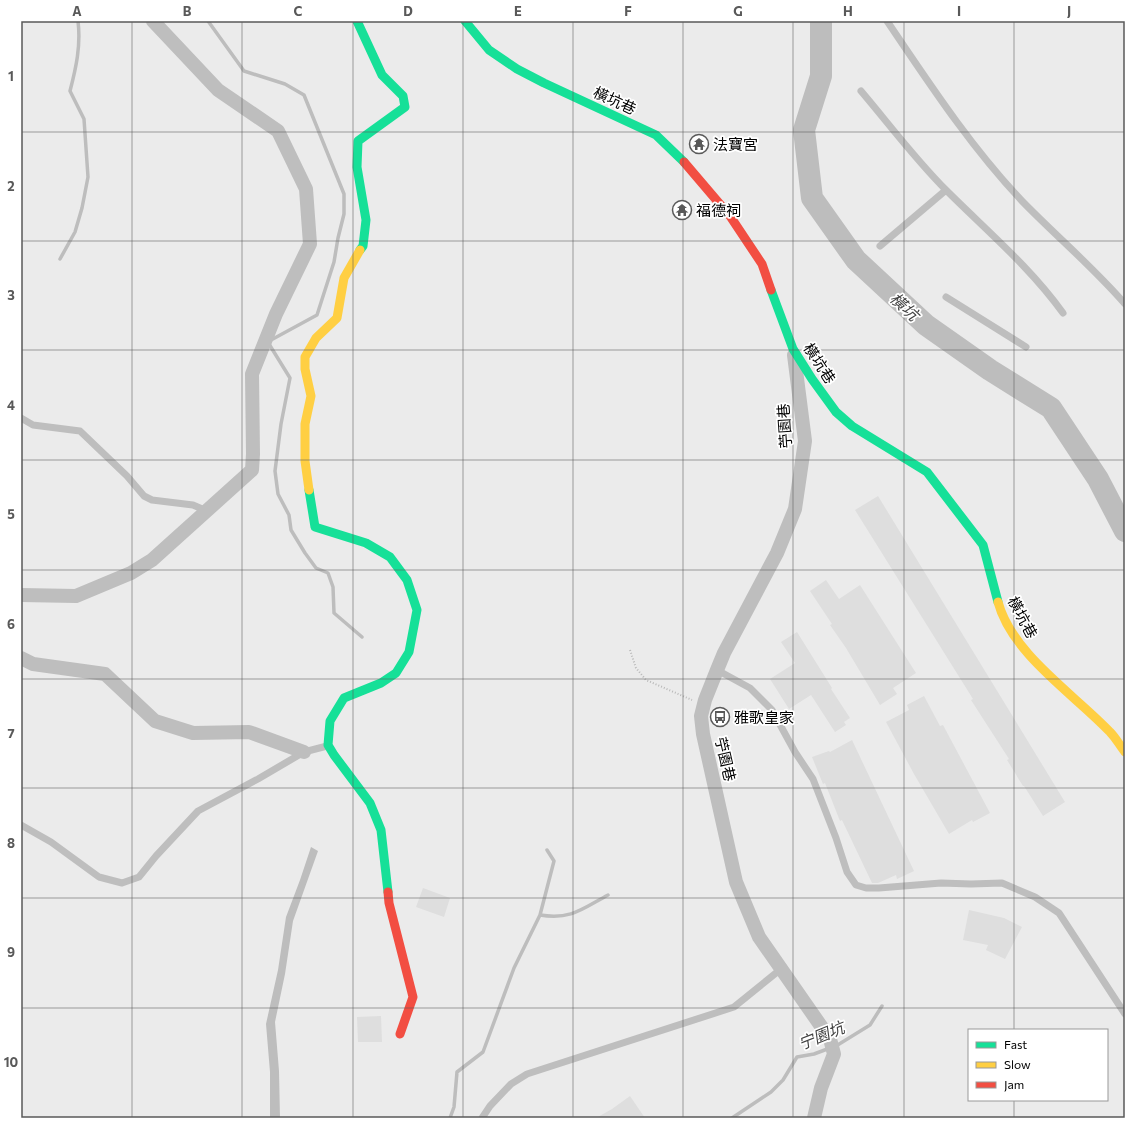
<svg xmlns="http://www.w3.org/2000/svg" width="1146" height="1139" viewBox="0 0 1146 1139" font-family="Commissioner,'Noto Sans TC',sans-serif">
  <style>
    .green { fill: #ebebeb; fill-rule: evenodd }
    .water { fill: #bdbdbd }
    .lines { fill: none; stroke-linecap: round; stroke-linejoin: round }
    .stream { stroke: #bdbdbd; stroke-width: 3.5 }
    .river { stroke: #bdbdbd; stroke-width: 22 }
    .building { fill: #dedede }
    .path { stroke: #b9b9b9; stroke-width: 2; stroke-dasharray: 1 2; stroke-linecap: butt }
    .lane { stroke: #bebebe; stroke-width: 7 }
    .street { stroke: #bebebe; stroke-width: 14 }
    .fast { stroke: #16e098; stroke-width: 9 }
    .slow { stroke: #ffcf43; stroke-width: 9 }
    .jam { stroke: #f24e42; stroke-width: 9 }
    .grid { fill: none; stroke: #595959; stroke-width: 1; stroke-opacity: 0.55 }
    .labels { text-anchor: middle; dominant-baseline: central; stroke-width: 3.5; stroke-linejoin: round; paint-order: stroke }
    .street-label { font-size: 15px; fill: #000; stroke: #fff }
    .poi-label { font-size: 15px; fill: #000; stroke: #fff; text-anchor: start }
    .water-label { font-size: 16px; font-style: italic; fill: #424242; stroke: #fff }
    .neatline { fill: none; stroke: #595959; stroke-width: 1.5 }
    .grid-label { font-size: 13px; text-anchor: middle; font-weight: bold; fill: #595959 }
  </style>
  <rect width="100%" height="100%" fill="#fff"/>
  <path class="green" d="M21 21H1125V1118H21ZM969 1030H1107V1100H969Z"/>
  <path class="water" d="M311 847 318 851 293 921 285 974 275 1022 279 1071 280 1118H270V1072L266 1024 278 970 286 917 300 880Z"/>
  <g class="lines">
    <path class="stream" d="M208 21 244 71 285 84 304 95 344 194V214L338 238 334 262 317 315 271 340
      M60 259 75 232 82 208 88 177 84 119 70 91C76 68 81 46 78 21
      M269 344 290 378 281 424 275 471 278 494 289 515 291 530 305 553 316 568 328 573 333 587 334 613 362 637
      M540 915C571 920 582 909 608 895
      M836 1046 870 1025 882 1006
      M450 1118 454 1107 457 1072 483 1052 514 968 540 915 554 861 547 850
      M732 1118 771 1092 783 1080 797 1057 814 1054 830 1048"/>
    <path class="river" d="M821 21V76L804 130 812 198 856 260 926 325 990 370 1051 408 1098 479 1125 531"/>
  </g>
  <path class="building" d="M675 203 689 204V219L673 216Z
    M878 496 1065 802 1043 816 1024 786H1023L1007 760 1009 759 971 700 973 699 855 510Z
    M826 580 839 599 860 585 916 673 893 688 897 694 880 705 846 648 830 625 832 624 810 591Z
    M797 632 832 688 831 689 850 718 844 722 846 725 835 732 811 695 789 709 770 679 795 663 781 642Z
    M924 696 940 726 943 725 990 813 973 822 972 820 949 834 914 774 886 722 909 710 907 705Z
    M852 740 914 871 897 879 896 875 878 883H872L842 820 840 821 825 783 823 784 812 757 829 751 830 752Z
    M423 888 450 898 444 917 416 907Z
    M969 910 1004 918 1022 927 1005 959 986 950 988 945 963 940Z
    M381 1016 382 1042H358L357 1017Z
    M630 1096 645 1118H596L612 1109Z"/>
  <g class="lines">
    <path class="path" d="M630 650 636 668 646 680 692 700"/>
    <path class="lane" d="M887 21C929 83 970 146 1022 201 1056 236 1093 267 1125 304
      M861 91C889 124 915 159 946 190 986 230 1030 267 1063 313
      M880 246 946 190
      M946 297 1026 347
      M21 418 33 425 80 431 127 476 144 496 152 500 193 505 207 511
      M717 670 750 688 772 710 795 752 813 779 836 838 847 872 856 885 866 888H879L941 883 971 884 1002 883 1035 897 1059 913 1125 1014
      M21 825 51 842 99 877 122 883 139 877 156 856 198 811 258 779 304 752 327 746
      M482 1118 490 1106 511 1084 527 1074 734 1007 781 969"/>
    <path class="street" d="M794 355 805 441 795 509 777 553 724 653 717 670 705 700 701 716 703 734 736 882 759 937 830 1039 834 1054 821 1088 814 1118
      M21 595 76 596 131 573 152 560 252 470 253 454 252 374 276 314 310 244 306 189 278 131 218 90 153 21
      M21 658 33 664 105 674 155 721 193 733 249 732 304 752"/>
    <path class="fast" d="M357 21 382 75 403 96 405 107 358 141 357 167 366 220 363 246 360 250
      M465 21 489 50 517 69 544 83 656 135 684 162
      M771 290 793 349 812 379 836 412 852 426 927 472 983 545 998 602
      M309 490 315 527 366 543 390 557 407 580 417 610 409 652 396 673 381 683 344 698 330 721 328 745 334 755 370 803 381 830 388 892"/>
    <path class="slow" d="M309 490 305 461V424L311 396 305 369V357L316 338 337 318 344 278 360 250
      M998 602C1012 654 1074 694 1110 732 1116 738 1120 746 1125 752"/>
    <path class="jam" d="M684 162 730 216 762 264 771 290
      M388 892 389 903 413 997 400 1034"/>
  </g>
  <path class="grid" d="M132 21V1118M242 21V1118M353 21V1118M463 21V1118M573 21V1118M683 21V1118M793 21V1118M904 21V1118M1014 21V1030M21 132H1125M21 241H1125M21 350H1125M21 460H1125M21 570H1125M21 679H1125M21 788H1125M21 898H1125M21 1008H1125M1014 1100V1118"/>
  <defs>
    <g id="temple-ring" transform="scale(1)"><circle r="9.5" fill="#fff" stroke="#595959" stroke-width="1.5"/><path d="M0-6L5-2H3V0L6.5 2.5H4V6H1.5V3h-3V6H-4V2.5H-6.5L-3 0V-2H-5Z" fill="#595959"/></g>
    <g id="bus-ring" transform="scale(1)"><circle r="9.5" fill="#fff" stroke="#595959" stroke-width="1.5"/><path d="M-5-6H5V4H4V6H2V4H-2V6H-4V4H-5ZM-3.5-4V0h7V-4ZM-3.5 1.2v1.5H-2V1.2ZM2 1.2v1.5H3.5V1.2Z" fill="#595959"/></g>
  </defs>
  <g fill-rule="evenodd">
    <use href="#temple-ring" x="699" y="144"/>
    <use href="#temple-ring" x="682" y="210"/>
    <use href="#bus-ring" x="720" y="717"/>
  </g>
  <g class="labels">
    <g class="street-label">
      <text transform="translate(615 100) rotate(25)">橫坑巷</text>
      <text transform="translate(820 363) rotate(57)">橫坑巷</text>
      <text transform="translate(784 426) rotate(-94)">苧園巷</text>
      <text transform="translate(1023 617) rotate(62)">橫坑巷</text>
      <text transform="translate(726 759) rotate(77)">苧園巷</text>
    </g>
    <g class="poi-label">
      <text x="713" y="144">法寶宮</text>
      <text x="696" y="210">福德祠</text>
      <text x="734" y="717">雅歌皇家</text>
    </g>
    <g class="water-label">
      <text transform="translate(905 306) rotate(43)">橫坑</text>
      <text transform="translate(821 1035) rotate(-22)">宁園坑</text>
    </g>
  </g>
  <rect width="1146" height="1139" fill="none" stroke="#ffffff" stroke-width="44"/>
  <rect x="968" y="1029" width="140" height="72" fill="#ffffff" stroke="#999999"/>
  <rect x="976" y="1042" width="20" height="6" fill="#16e098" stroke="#999999"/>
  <text x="1004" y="1049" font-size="12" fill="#000000">Fast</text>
  <rect x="976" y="1062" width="20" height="6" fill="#ffcf43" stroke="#999999"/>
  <text x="1004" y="1069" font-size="12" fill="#000000">Slow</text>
  <rect x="976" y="1082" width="20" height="6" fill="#f24e42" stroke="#999999"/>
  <text x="1004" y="1089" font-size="12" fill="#000000">Jam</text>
  <rect x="22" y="22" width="1102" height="1095" class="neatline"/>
  <g class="grid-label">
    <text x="77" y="16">A</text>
    <text x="187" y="16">B</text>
    <text x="298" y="16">C</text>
    <text x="408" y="16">D</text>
    <text x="518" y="16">E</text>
    <text x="628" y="16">F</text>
    <text x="738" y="16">G</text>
    <text x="848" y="16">H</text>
    <text x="959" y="16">I</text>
    <text x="1069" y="16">J</text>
    <text x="11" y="81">1</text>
    <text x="11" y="191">2</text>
    <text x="11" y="300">3</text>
    <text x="11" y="410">4</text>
    <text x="11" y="519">5</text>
    <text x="11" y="629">6</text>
    <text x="11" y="738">7</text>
    <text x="11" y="848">8</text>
    <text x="11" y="957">9</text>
    <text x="11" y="1067">10</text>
  </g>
</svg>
